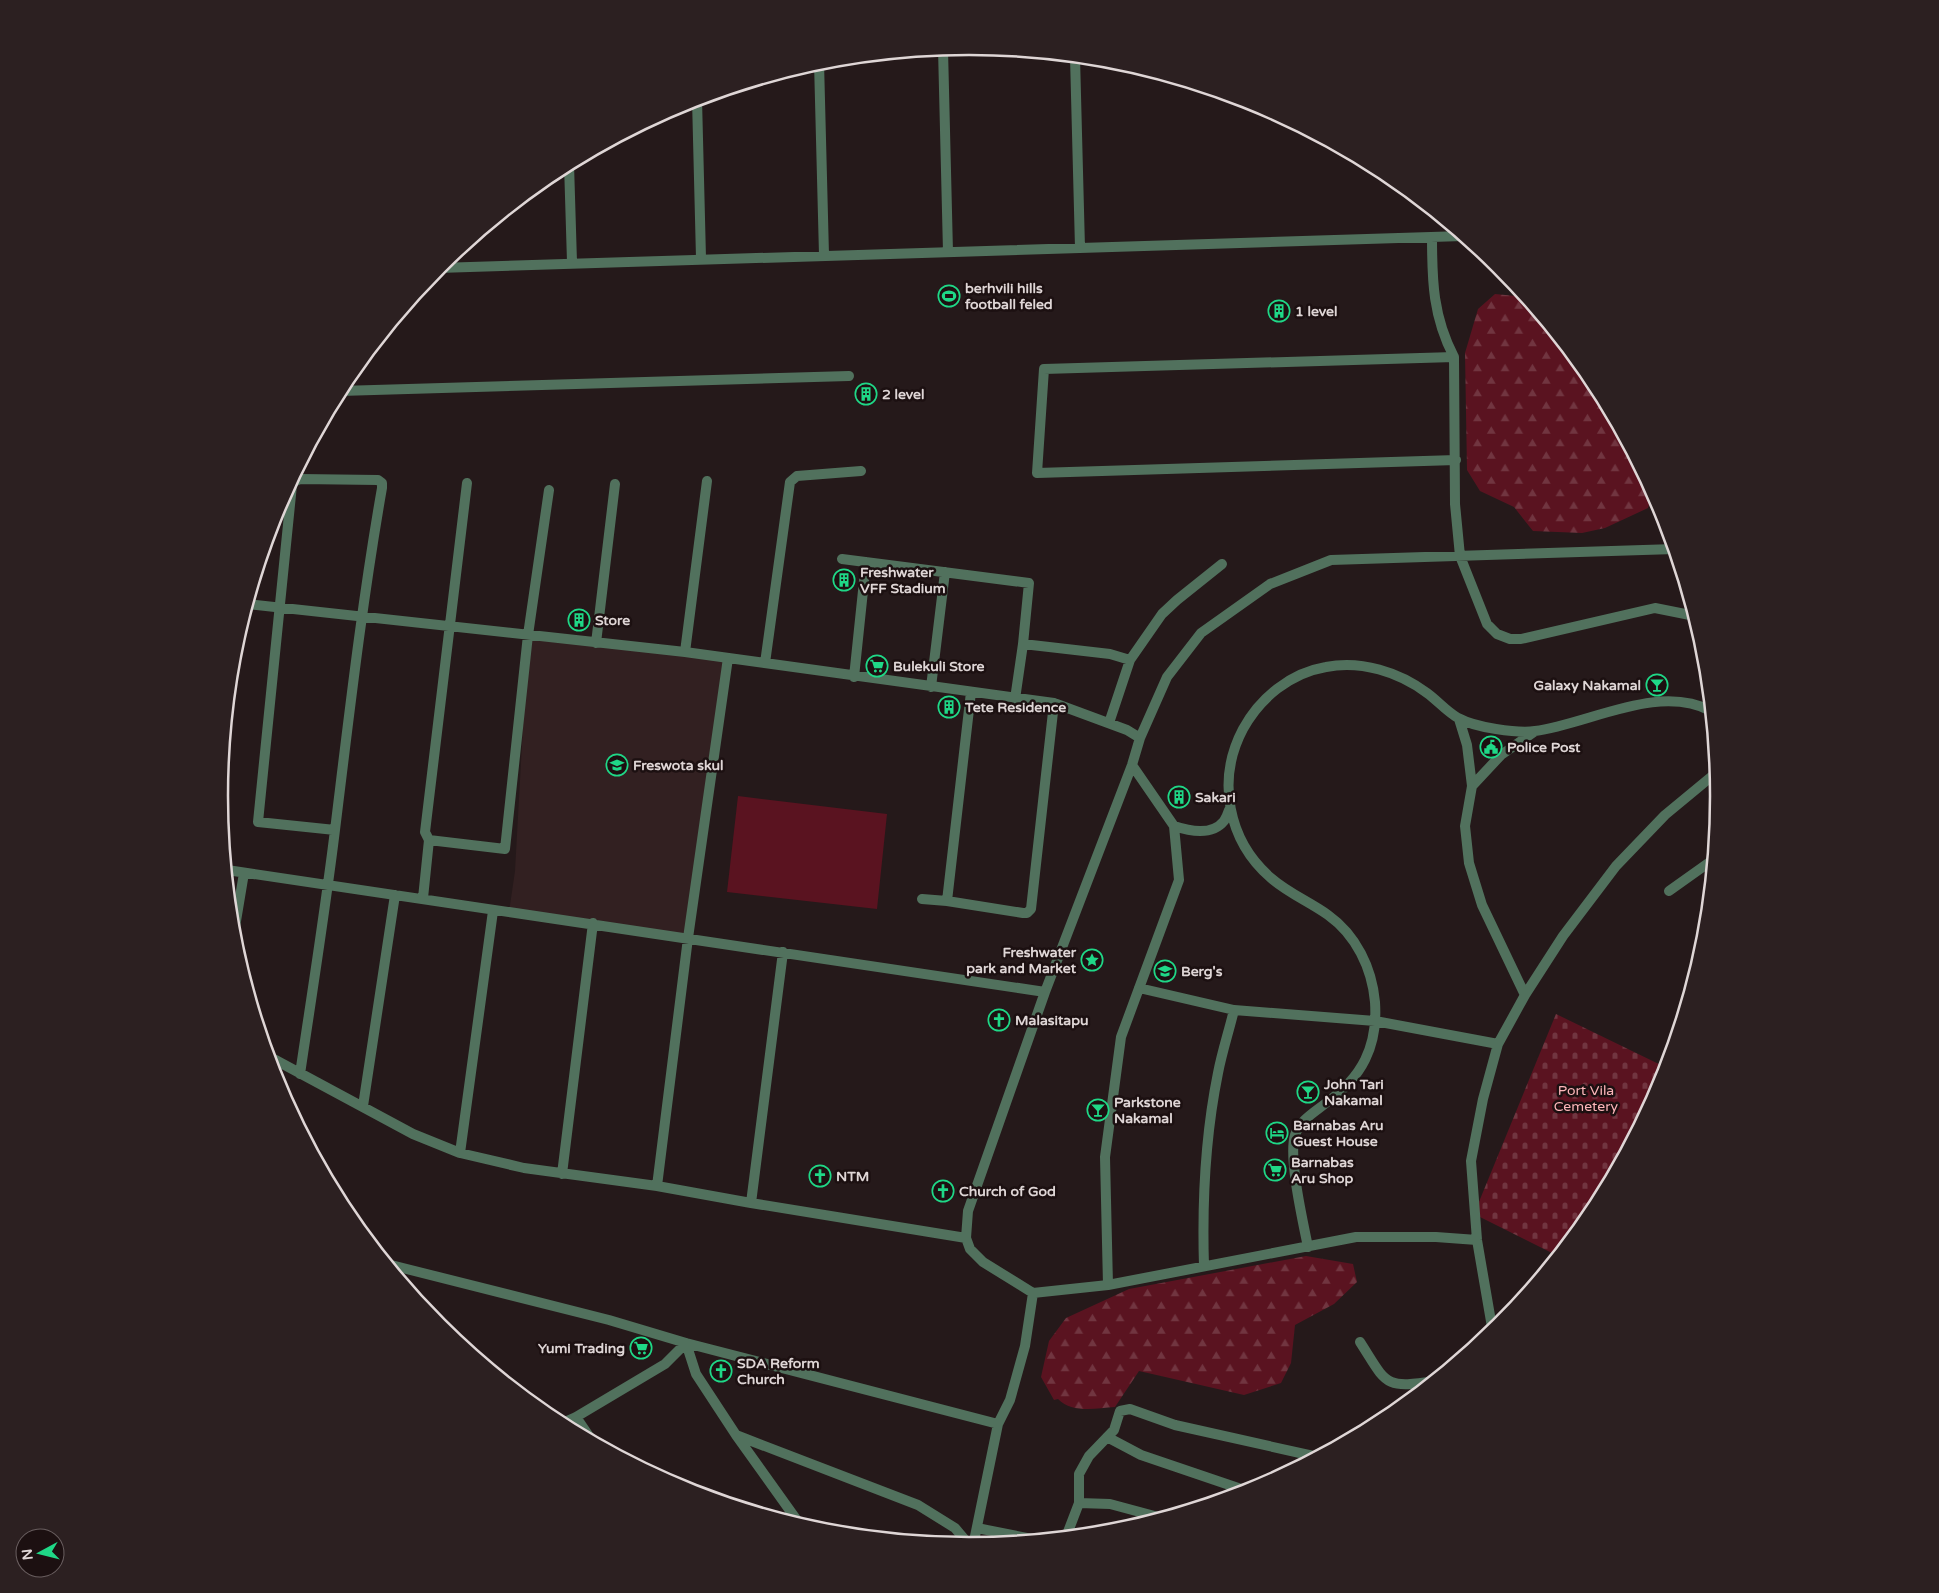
<svg xmlns="http://www.w3.org/2000/svg" width="1939" height="1593" viewBox="0 0 1939 1593" font-family="'Varela Round',sans-serif">
  <style>
    .built { fill: #322021 }
    .forest { fill: url(#forest-firs) }
    .cemetery { fill: url(#cemetery-stones) }
    .pitch { fill: #5a1320 }
    .lines { fill: none; stroke-linecap: round; stroke-linejoin: round }
    .minor { stroke: #51715d; stroke-width: 10 }
    .labels { text-anchor: middle; dominant-baseline: central; stroke-width: 5; stroke-linejoin: round; paint-order: stroke }
    .poi-label { font-size: 14px; font-weight: bold; fill: #dfd6d6; stroke: #1c1011; text-anchor: start }
    .park-label { font-size: 14px; fill: #fdb6ba; stroke: #1c1011 }
    .rim { fill: none; stroke: #dfd6d6; stroke-width: 2.5 }
  </style>
  <defs>
    <pattern id="forest-firs" width="22" height="20" patternUnits="userSpaceOnUse" patternTransform="scale(1.25)"><rect width="22" height="20" fill="#5a1320"/><path d="M5 1l3.5 6h-7zM16 11l3.5 6h-7z" fill="#713540"/></pattern>
    <pattern id="cemetery-stones" width="16" height="16" patternUnits="userSpaceOnUse" patternTransform="scale(1.25)"><rect width="16" height="16" fill="#5a1320"/><path d="M2 7V4a2 2 0 0 1 4 0v3zM10 15v-3a2 2 0 0 1 4 0v3z" fill="#713540"/></pattern>
  </defs>
  <rect width="100%" height="100%" fill="#25191a"/>
  <path class="built" d="M528 635 728 658 688 938 509 912 515 871Z"/>
  <path class="forest" d="M1495 294 1526 297 1593 380 1653 491 1648 508 1605 528 1582 533 1533 531 1514 507 1480 491 1467 470 1465 353 1478 309Z
    M1306 1256 1353 1264 1357 1282 1334 1304 1295 1325 1291 1363 1281 1383 1244 1395 1139 1371 1115 1407C1096 1408 1073 1414 1058 1399L1054 1400 1041 1377 1049 1341 1066 1318 1129 1289Z"/>
  <path class="cemetery" d="M1556 1014 1667 1068 1663 1084 1593 1214 1558 1256 1474 1214Z"/>
  <path class="pitch" d="M955 287 956 305 944 306 942 288Z
    M738 796 887 814 877 909 727 892Z"/>
  <g class="lines">
    <path class="minor" d="M943 49 948 252
      M1075 57 1080 248
      M819 62 824 255
      M697 99 701 258
      M569 164 572 262
      M1432 237C1432 281 1433 317 1454 357
      M438 268 1463 236
      M340 391 849 376
      M1456 460 1037 473 1044 369 1454 357 1455 504 1460 556 1487 624 1497 634 1510 639H1521L1655 608 1695 616
      M842 559 1029 583 1023 644 1015 699
      M248 604 685 652 1054 703 1127 730 1140 738
      M596 643 615 484
      M1023 644 1110 654 1130 660 1109 723
      M685 652 707 481
      M1130 660 1162 614 1177 600 1222 564
      M765 663 790 482 797 476 861 471
      M854 677 866 562
      M931 687 945 572
      M1459 719 1467 745 1472 786 1465 826 1469 863 1482 905 1525 995
      M1472 786 1501 755 1534 732
      M1174 826C1189 831 1212 836 1224 821 1226 818 1228 813 1229 810
      M429 840 505 849 528 635 549 490
      M227 870 1045 992
      M1669 891 1714 859
      M423 898 429 840 425 832 467 483
      M922 899 947 901 1023 913H1027L1031 909 1054 703
      M947 901 971 692
      M233 939 244 873
      M1139 988 1234 1010C1229 1031 1222 1052 1218 1073 1205 1137 1202 1202 1204 1266
      M1234 1010 1375 1021 1498 1044
      M268 1056 413 1134 460 1153 524 1168 657 1186 751 1203 783 952
      M300 1074C312 993 325 912 335 830 349 716 362 602 382 488V483L378 480 300 479 295 481 292 485 258 822 335 830
      M363 1106 395 895
      M460 1153 493 911
      M562 1174 593 923
      M657 1186 688 938 728 658
      M751 1203 966 1238
      M1477 1240 1436 1237H1356L1108 1285 1033 1293 983 1262 970 1249 966 1238 968 1211 1045 992 1132 765 1140 738 1167 677 1201 633 1270 584 1331 560 1675 549
      M1308 1247C1303 1222 1288 1157 1295 1135 1300 1120 1315 1112 1326 1103 1362 1077 1378 1047 1375 1002 1372 968 1356 935 1328 915 1310 902 1288 893 1271 878 1228 841 1216 780 1243 729 1260 698 1290 673 1326 667 1361 660 1399 672 1427 693 1438 701 1446 711 1458 718 1469 724 1483 727 1496 729 1509 731 1522 733 1535 731 1589 724 1658 683 1711 711
      M387 1264 609 1320 686 1343 998 1424
      M1108 1285 1105 1157 1121 1037 1179 880 1174 826 1132 765
      M1493 1333 1477 1240 1471 1161 1483 1099 1498 1044 1525 995 1563 936 1616 866 1665 815 1717 772
      M1360 1342C1387 1384 1383 1389 1435 1381
      M686 1343 696 1374 736 1435 801 1526
      M576 1417 593 1442
      M560 1424 576 1417 665 1364 686 1343
      M736 1435 918 1505 955 1528 971 1547
      M1107 1437 1141 1455 1250 1492
      M1079 1503 1110 1504 1162 1518
      M977 1528 1037 1540
      M1066 1537 1079 1503V1474L1089 1456 1114 1430 1120 1411 1130 1409 1175 1425 1318 1457
      M973 1546 998 1424 1010 1400 1025 1346 1033 1293"/>
  </g>
  <defs>
    <g id="stadium-ring" transform="scale(1.125)"><circle r="9.5" fill="#1c1011" stroke="#1fd887" stroke-width="1.5"/><path d="M0-5a6.5 5 0 1 0 0 10a6.5 5 0 1 0 0-10ZM-3.5-1.8h7v3.6h-7Z" fill="#1fd887"/></g>
    <g id="building-ring" transform="scale(1.125)"><circle r="9.5" fill="#1c1011" stroke="#1fd887" stroke-width="1.5"/><path d="M-4-6H4V6H1V3H-1V6H-4ZM-2.5-4.3h1.7v1.8h-1.7ZM.8-4.3h1.7v1.8H.8ZM-2.5-1h1.7V.8h-1.7ZM.8-1h1.7V.8H.8Z" fill="#1fd887"/></g>
    <g id="supermarket-ring" transform="scale(1.125)"><circle r="9.5" fill="#1c1011" stroke="#1fd887" stroke-width="1.5"/><path d="M-6-5.5h2.5l.6 2H6L4.5 2H-2.5L-4.4-4H-6ZM-1.5 3.2a1.3 1.3 0 1 0 .1 0ZM3 3.2a1.3 1.3 0 1 0 .1 0Z" fill="#1fd887"/></g>
    <g id="bar-ring" transform="scale(1.125)"><circle r="9.5" fill="#1c1011" stroke="#1fd887" stroke-width="1.5"/><path d="M-6-5H6L.8 .8V4.5H3.5V6h-7V4.5H-.8V.8Z" fill="#1fd887"/></g>
    <g id="civic-ring" transform="scale(1.125)"><circle r="9.5" fill="#1c1011" stroke="#1fd887" stroke-width="1.5"/><path d="M-.6-6.5H3V-4.5H.6V-3L4-1V1h2V6H-6V1h2V-1L-.6-3ZM-1.2 2.5V6h2.4V2.5Z" fill="#1fd887"/></g>
    <g id="school-ring" transform="scale(1.125)"><circle r="9.5" fill="#1c1011" stroke="#1fd887" stroke-width="1.5"/><path d="M0-5L7-2L0 1L-7-2ZM-4 1L0 2.5L4 1V4Q0 6-4 4Z" fill="#1fd887"/></g>
    <g id="sight-ring" transform="scale(1.125)"><circle r="9.5" fill="#1c1011" stroke="#1fd887" stroke-width="1.5"/><path d="M0-6L1.8-2.2L6-1.7L2.9 1.2L3.7 5.4L0 3.3L-3.7 5.4L-2.9 1.2L-6-1.7L-1.8-2.2Z" fill="#1fd887"/></g>
    <g id="church-ring" transform="scale(1.125)"><circle r="9.5" fill="#1c1011" stroke="#1fd887" stroke-width="1.5"/><path d="M-1.2-6h2.4v3.5h3.3v2.4h-3.3V6h-2.4V-.1h-3.3v-2.4h3.3Z" fill="#1fd887"/></g>
    <g id="hotel-ring" transform="scale(1.125)"><circle r="9.5" fill="#1c1011" stroke="#1fd887" stroke-width="1.5"/><path d="M-6-4.5h1.5V1H6V5H4.5V3h-9V5H-6ZM-4 0a1.8 1.8 0 1 1 3.6 0ZM.5 0V-2.5h3Q6-2.5 6 0Z" fill="#1fd887"/></g>
  </defs>
  <g fill-rule="evenodd">
    <use href="#stadium-ring" x="949" y="296"/>
    <use href="#building-ring" x="1279" y="311"/>
    <use href="#building-ring" x="866" y="394"/>
    <use href="#building-ring" x="844" y="580"/>
    <use href="#building-ring" x="579" y="620"/>
    <use href="#supermarket-ring" x="877" y="666"/>
    <use href="#bar-ring" x="1657" y="685"/>
    <use href="#building-ring" x="949" y="707"/>
    <use href="#civic-ring" x="1491" y="747"/>
    <use href="#school-ring" x="617" y="765"/>
    <use href="#building-ring" x="1179" y="797"/>
    <use href="#sight-ring" x="1092" y="960"/>
    <use href="#school-ring" x="1165" y="971"/>
    <use href="#church-ring" x="999" y="1020"/>
    <use href="#bar-ring" x="1308" y="1092"/>
    <use href="#bar-ring" x="1098" y="1110"/>
    <use href="#hotel-ring" x="1277" y="1133"/>
    <use href="#supermarket-ring" x="1275" y="1170"/>
    <use href="#church-ring" x="820" y="1176"/>
    <use href="#church-ring" x="943" y="1191"/>
    <use href="#supermarket-ring" x="641" y="1348"/>
    <use href="#church-ring" x="721" y="1371"/>
  </g>
  <g class="labels">
    <g class="poi-label">
      <text x="965" y="288">berhvili hills<tspan x="965" dy="16">football feled</tspan></text>
      <text x="1295" y="311">1 level</text>
      <text x="882" y="394">2 level</text>
      <text x="860" y="572">Freshwater<tspan x="860" dy="16">VFF Stadium</tspan></text>
      <text x="595" y="620">Store</text>
      <text x="893" y="666">Bulekuli Store</text>
      <text x="1641" y="685" text-anchor="end">Galaxy Nakamal</text>
      <text x="965" y="707">Tete Residence</text>
      <text x="1507" y="747">Police Post</text>
      <text x="633" y="765">Freswota skul</text>
      <text x="1195" y="797">Sakari</text>
      <text x="1076" y="952" text-anchor="end">Freshwater<tspan x="1076" dy="16">park and Market</tspan></text>
      <text x="1181" y="971">Berg's</text>
      <text x="1015" y="1020">Malasitapu</text>
      <text x="1324" y="1084">John Tari<tspan x="1324" dy="16">Nakamal</tspan></text>
      <text x="1114" y="1102">Parkstone<tspan x="1114" dy="16">Nakamal</tspan></text>
      <text x="1293" y="1125">Barnabas Aru<tspan x="1293" dy="16">Guest House</tspan></text>
      <text x="1291" y="1162">Barnabas<tspan x="1291" dy="16">Aru Shop</tspan></text>
      <text x="836" y="1176">NTM</text>
      <text x="959" y="1191">Church of God</text>
      <text x="625" y="1348" text-anchor="end">Yumi Trading</text>
      <text x="737" y="1363">SDA Reform<tspan x="737" dy="16">Church</tspan></text>
    </g>
    <g class="park-label">
      <text x="1586" y="1090">Port Vila<tspan x="1586" dy="16">Cemetery</tspan></text>
    </g>
  </g>
  <path d="M0 0H1939V1593H0ZM228 796a741 741 0 1 1 1482 0a741 741 0 1 1-1482 0Z" fill="#2c2021" fill-rule="evenodd"/>
  <path class="rim" d="M228 796a741 741 0 1 1 1482 0a741 741 0 1 1-1482 0Z"/>
  <g transform="translate(40 1553) rotate(263)"><circle r="24" fill="#1c1011" stroke="#6a5f60"/>
  <path d="M0-4L9 19L0 12L-9 19Z" fill="#1fd887"/>
  <text y="-8" font-size="14" font-weight="bold" text-anchor="middle" fill="#dfd6d6">N</text>
  </g>
</svg>
